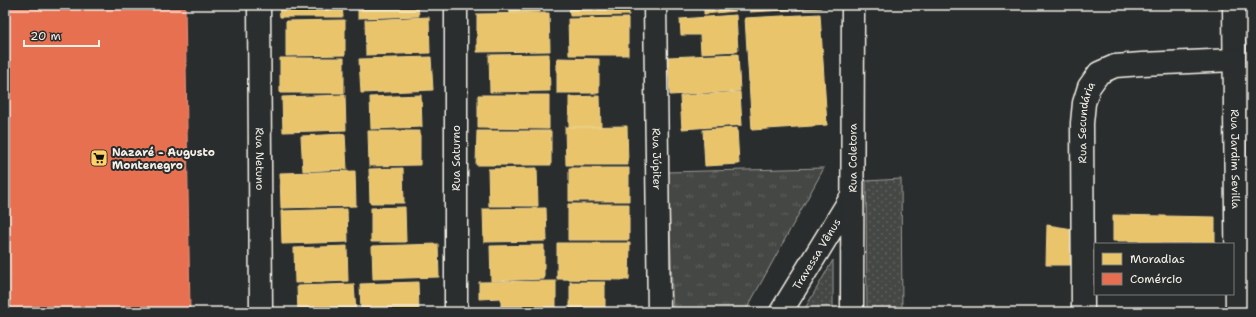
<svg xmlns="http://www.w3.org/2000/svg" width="1256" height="317" viewBox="0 0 1256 317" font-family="'Shantell Sans',sans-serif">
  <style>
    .grass { fill: url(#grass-dots); stroke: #9c9c96 }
    .park { fill: url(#park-tufts); stroke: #9c9c96 }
    .homes { fill: #e9c46a; stroke: #ecd290 }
    .shops { fill: #e76f51; stroke: #eb967e }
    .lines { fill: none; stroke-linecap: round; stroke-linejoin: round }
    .street-casing { stroke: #f4f1e8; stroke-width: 25 }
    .street { stroke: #2a2d2e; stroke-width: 22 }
    .labels { text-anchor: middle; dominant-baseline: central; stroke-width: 4; stroke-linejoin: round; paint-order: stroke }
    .street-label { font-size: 11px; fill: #f4f1e8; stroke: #2a2d2e }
    .poi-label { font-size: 11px; font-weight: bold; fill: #f4f1e8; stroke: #2a2d2e; text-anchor: start }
  </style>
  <defs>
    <pattern id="grass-dots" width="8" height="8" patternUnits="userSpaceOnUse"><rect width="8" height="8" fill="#444645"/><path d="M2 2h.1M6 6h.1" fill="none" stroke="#606160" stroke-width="1.8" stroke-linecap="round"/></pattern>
    <pattern id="park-tufts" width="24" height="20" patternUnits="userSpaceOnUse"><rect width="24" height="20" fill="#444645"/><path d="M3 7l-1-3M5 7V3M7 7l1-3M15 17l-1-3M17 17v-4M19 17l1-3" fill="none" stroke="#606160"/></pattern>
  </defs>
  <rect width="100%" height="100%" fill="#2a2d2e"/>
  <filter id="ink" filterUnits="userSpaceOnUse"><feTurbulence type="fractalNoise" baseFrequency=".025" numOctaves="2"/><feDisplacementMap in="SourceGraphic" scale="8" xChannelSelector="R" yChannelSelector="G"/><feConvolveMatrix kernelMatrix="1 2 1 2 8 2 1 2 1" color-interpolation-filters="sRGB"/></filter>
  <g filter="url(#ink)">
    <path class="grass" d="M901 179 902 312H867L866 181Z
      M833 260V312H803Z"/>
    <path class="park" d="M824 168 745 312H673L668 172Z"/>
    <path class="homes" d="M279 5H342L343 17H280Z
      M358 5H418L419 16 358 18Z
      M510 5H540V12L510 13Z
      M569 5H629V15L570 16Z
      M704 5H735L736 11 704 14Z
      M750 5H821V8L750 12Z
      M549 13 550 51 477 52V14Z
      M820 14 827 125 752 130 745 18Z
      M736 15 738 51 701 53 700 35H681L680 19Z
      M429 17 430 53 366 55 365 20Z
      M628 18V55H569L568 19Z
      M345 20V55L286 56V21Z
      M549 54 550 91 490 92 489 55Z
      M738 54 740 91 670 95 668 57Z
      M431 57 433 90 361 93 359 59Z
      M280 58H344V93H280Z
      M557 58 599 59V93H557Z
      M740 92 742 125 682 129 680 96Z
      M345 95 346 130 283 132 282 97Z
      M421 95 422 127 371 129 370 97Z
      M478 95H549V129L478 128Z
      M600 96 601 127H569V97Z
      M627 126 628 165H566L565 127Z
      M737 128 739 164 705 166 703 130Z
      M368 131H420V165L369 166Z
      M477 131H551V165H476Z
      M345 134 347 169 303 171 301 136Z
      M403 168 404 203H370L369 169Z
      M537 168 538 206H489L488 169Z
      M569 168H629V201H569Z
      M355 171 356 206 281 208 280 173Z
      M568 204H629V240H568Z
      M405 207 406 242H371V208Z
      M546 208 547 241 484 242 483 209Z
      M347 209 348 242 282 244 281 211Z
      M1113 215 1215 217V243L1139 244V241H1113Z
      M1047 225 1073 229 1075 265H1046Z
      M557 243H630L629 280 557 279Z
      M438 244 439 277 373 279 372 246Z
      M544 245V279L491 281 490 246Z
      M347 246 348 281 295 283 294 248Z
      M556 281V312H501V298L479 299V282Z
      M418 282 419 312H361L360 284Z
      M570 282H605V312H570Z
      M354 284 356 312H298L297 286Z"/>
    <path class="shops" d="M8 5H185L190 312H10Z"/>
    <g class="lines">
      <g class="street-casing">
        <g id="street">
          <path id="s1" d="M259 5 261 312"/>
          <path d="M456 5V312"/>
          <path id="s2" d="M655 5 659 312"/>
          <path id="s3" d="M1234 5 1237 312"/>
          <path id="s4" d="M781 312 852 196"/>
          <path id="s5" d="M852 312 853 5"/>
          <path id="s6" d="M1083 312 1082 123 1084 103 1089 87 1099 73 1115 66 1142 64 1234 60"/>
        </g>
      </g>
      <use href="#street" class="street"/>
    </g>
  </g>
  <defs>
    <g id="supermarket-square" transform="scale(0.9)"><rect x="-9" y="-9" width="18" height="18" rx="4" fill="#ffd166" stroke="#2a2d2e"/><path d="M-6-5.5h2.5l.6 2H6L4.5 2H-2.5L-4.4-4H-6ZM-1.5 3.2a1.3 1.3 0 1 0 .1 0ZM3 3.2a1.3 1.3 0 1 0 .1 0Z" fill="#111"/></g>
  </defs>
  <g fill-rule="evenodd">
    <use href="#supermarket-square" x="99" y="158"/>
  </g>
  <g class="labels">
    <g class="street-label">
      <text stroke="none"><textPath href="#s6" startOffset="190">Rua Secundária</textPath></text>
      <text stroke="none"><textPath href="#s1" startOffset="154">Rua Netuno</textPath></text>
      <text transform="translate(456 158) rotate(-90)">Rua Saturno</text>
      <text stroke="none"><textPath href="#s5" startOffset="154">Rua Coletora</textPath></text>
      <text stroke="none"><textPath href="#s3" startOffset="154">Rua Jardim Sevilla</textPath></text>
      <text stroke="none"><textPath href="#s2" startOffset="154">Rua Júpiter</textPath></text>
      <text stroke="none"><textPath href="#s4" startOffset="68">Travessa Vênus</textPath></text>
    </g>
    <g class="poi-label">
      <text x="112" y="152">Nazaré - Augusto<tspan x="112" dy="13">Montenegro</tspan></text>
    </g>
  </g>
  <rect width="1256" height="317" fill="none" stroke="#2a2d2e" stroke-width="20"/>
  <rect x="10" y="10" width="1236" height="297" fill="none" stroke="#f4f1e8" stroke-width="1.5" filter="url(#ink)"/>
  <rect x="1094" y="243" width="140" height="52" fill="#2a2d2e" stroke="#7b7b78"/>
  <rect x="1102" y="253" width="20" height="12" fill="#e9c46a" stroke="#7b7b78"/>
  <text x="1130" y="263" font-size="12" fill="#f4f1e8">Moradias</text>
  <rect x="1102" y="273" width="20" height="12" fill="#e76f51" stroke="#7b7b78"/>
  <text x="1130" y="283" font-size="12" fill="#f4f1e8">Comércio</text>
  <path d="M24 40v6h75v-6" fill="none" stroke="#f4f1e8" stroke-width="2"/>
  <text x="30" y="40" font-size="12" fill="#f4f1e8" stroke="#2a2d2e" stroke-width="3" paint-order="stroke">20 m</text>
</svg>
